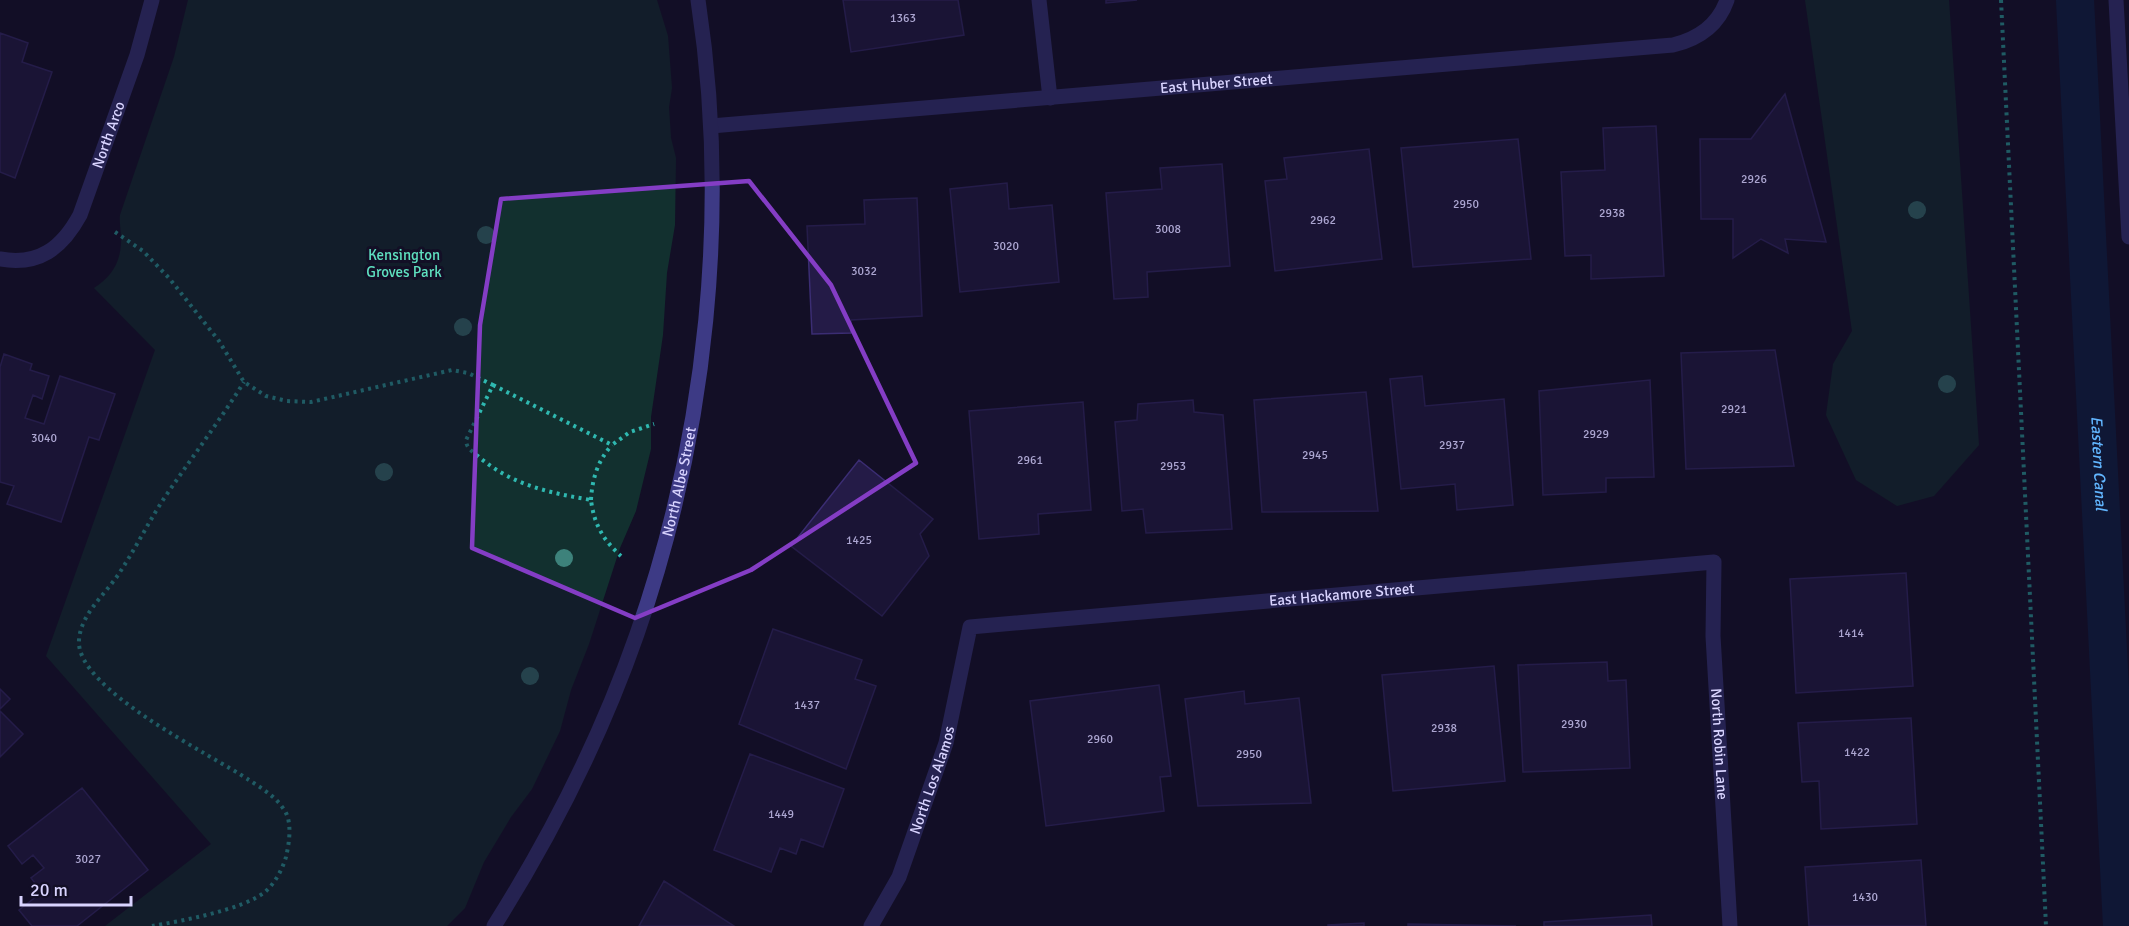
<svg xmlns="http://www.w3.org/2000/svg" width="2129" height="926" viewBox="0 0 2129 926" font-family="Signika,sans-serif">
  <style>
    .green { fill: #12302f }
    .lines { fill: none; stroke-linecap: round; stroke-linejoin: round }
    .canal { stroke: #0c2248; stroke-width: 38 }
    .building { fill: #241b47; stroke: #3b2d73; stroke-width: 1.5 }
    .path { stroke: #2fb8b0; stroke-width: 4; stroke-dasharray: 3 4.5; stroke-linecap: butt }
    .lane { stroke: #3d3a85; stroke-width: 15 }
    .street { stroke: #3d3a85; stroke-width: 15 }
    .tree { fill: #3d827b }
    .marked { fill: none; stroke: #843dc5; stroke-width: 4.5; stroke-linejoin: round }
    .labels { text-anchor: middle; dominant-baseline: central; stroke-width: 6; stroke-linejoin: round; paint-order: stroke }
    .number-label { font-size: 12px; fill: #aca6d1 }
    .street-label { font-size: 15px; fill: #d9d4ff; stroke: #130f26 }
    .park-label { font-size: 15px; fill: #5fe0c0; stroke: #130f26 }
    .water-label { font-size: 16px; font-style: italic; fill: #62b6ff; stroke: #130f26 }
  </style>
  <rect width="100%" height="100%" fill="#130f26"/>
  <path class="green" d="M188 0H657L668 36 672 88 669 107 671 138 676 158 675 225 667 273 663 335 651 417V449L636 511 620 548 589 644 571 690 560 731 532 789 511 817 484 862 465 908 447 926H105L211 844 46 656 155 350 94 288C110 278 120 264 121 244 122 234 119 225 120 215L174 57Z
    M1805 0H1949L1979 445 1934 496 1897 506 1856 480 1826 415 1833 364 1852 331Z"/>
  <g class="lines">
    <path class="canal" id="s1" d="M2075 0 2122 926"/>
  </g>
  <path class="building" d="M843 0H958L964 35 851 52Z
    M1106 0H1137L1106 3Z
    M0 33 28 43 22 62 52 72 15 178 0 172Z
    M1785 94 1826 242 1785 239 1788 253 1761 239 1733 258V219H1701L1700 139H1751Z
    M1656 126 1664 276 1591 279V255L1565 256 1561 172 1605 170 1603 128Z
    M1518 139 1531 259 1413 267 1401 148Z
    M1369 149 1382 259 1275 271 1265 181 1287 179 1284 158Z
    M1222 164 1230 266 1147 272 1148 297 1114 299 1106 193 1162 189 1160 168Z
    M1007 183 1009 209 1052 205 1059 282 960 292 950 189Z
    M917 198 922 316 851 320V333L812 334 807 226 865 224 864 200Z
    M1775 350 1794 466 1686 469 1681 353Z
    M4 354 32 364 30 370 49 376 42 399 33 395 25 418 44 424 60 376 115 394 99 440 89 437 61 522 7 504 14 486 0 482V367Z
    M1422 376 1425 406 1504 399 1513 505 1457 510 1455 484 1401 489 1390 379Z
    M1650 380 1654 477 1606 478V492L1543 495 1539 391Z
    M1366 392 1378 511 1262 512 1254 400Z
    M1193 400 1194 412 1223 415 1232 529 1146 533 1143 509 1122 511 1115 422 1137 420 1138 404Z
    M1083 402 1091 510 1038 514 1039 534 979 539 969 411Z
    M859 460 933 519 920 534 929 556 882 616 791 546Z
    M1906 573 1913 686 1796 693 1790 579Z
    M773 629 862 660 855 679 876 686 846 769 739 724Z
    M1607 662 1608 681 1626 680 1630 768 1523 772 1518 665Z
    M1494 666 1505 781 1393 791 1382 675Z
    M1159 685 1171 776 1160 777 1164 811 1046 826 1030 701Z
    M0 689 10 699 0 709Z
    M1244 691 1245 704 1299 698 1311 803 1198 806 1185 699Z
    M0 711 23 734 0 757Z
    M1911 718 1917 824 1821 829 1819 781 1802 782 1798 723Z
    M750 754 844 789 823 847 801 839 796 854 780 848 771 872 714 850Z
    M82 788 148 870 77 926H32L19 910 42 892 31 878 44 868 33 855 22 864 8 846Z
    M1921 860 1926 926H1809L1805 867Z
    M664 881 734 926H639Z
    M1651 915 1652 926H1544V922Z
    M1364 923V926H1328V925Z
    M1408 924 1516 926H1408Z"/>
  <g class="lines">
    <path class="path" d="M2001 0 2046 926
      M115 232 143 251 169 278 219 341 244 382 266 396 287 401 311 402 452 370 468 373 493 385 466 440C466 448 473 452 479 457 512 485 550 493 591 500 594 524 603 540 621 556
      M493 385 612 445 630 432 654 424
      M591 500C592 479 598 460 612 445
      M152 926C181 921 242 910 265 892 275 883 282 870 286 857 289 844 292 825 286 813 278 798 263 789 249 780 212 755 75 689 79 640 81 613 106 594 120 572 137 546 150 519 167 494 193 456 220 420 244 382"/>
    <path class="lane" d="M2116 0 2129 237"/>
    <g class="street">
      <path d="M1039 0 1050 98"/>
      <path id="s2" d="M711 126 1673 45C1698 39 1718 26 1727 0"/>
      <path id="s3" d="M0 259C39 266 62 248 80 215L137 55 152 0"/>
      <path id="s4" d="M494 926C552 834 601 737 637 634 707 434 730 209 698 0"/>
      <path id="s5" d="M871 926 899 877 946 743 970 627 1714 562 1713 636 1730 926"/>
    </g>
  </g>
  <g class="tree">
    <circle cx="1917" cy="210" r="9"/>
    <circle cx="486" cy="235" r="9"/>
    <circle cx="463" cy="327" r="9"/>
    <circle cx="1947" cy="384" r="9"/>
    <circle cx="384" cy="472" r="9"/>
    <circle cx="564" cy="558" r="9"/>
    <circle cx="530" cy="676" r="9"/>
  </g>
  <path d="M0 0H2129V926H0ZM749 181 831 285 916 463 751 570 635 618 472 548 480 325 501 199Z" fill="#130f26" fill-opacity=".55" fill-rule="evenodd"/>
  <path class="marked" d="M749 181 831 285 916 463 751 570 635 618 472 548 480 325 501 199Z"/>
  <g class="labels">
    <g class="number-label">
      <text x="903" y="18">1363</text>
      <text x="1754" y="179">2926</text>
      <text x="1466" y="204">2950</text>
      <text x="1612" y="213">2938</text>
      <text x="1323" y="220">2962</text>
      <text x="1168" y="229">3008</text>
      <text x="1006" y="246">3020</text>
      <text x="864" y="271">3032</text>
      <text x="1734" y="409">2921</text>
      <text x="1596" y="434">2929</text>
      <text x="44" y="438">3040</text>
      <text x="1452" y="445">2937</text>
      <text x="1315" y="455">2945</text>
      <text x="1030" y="460">2961</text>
      <text x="1173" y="466">2953</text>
      <text x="859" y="540">1425</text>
      <text x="1851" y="633">1414</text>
      <text x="807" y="705">1437</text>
      <text x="1574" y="724">2930</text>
      <text x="1444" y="728">2938</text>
      <text x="1100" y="739">2960</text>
      <text x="1857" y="752">1422</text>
      <text x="1249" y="754">2950</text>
      <text x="781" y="814">1449</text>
      <text x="88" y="859">3027</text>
      <text x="1865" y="897">1430</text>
    </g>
    <g class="street-label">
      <text stroke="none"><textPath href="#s2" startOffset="507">East Huber Street</textPath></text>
      <text stroke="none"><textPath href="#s3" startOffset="184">North Arco</textPath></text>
      <text stroke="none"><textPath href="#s4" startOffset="484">North Albe Street</textPath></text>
      <text stroke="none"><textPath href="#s5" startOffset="690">East Hackamore Street</textPath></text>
      <text stroke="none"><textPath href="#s5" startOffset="1246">North Robin Lane</textPath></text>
      <text stroke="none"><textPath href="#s5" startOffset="159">North Los Alamos</textPath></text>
    </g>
    <g class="park-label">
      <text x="404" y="255">Kensington<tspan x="404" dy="17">Groves Park</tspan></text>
    </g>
    <g class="water-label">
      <text stroke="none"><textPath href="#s1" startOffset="464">Eastern Canal</textPath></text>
    </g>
  </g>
  <path d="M21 896v9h110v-9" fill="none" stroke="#d9d4ff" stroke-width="3"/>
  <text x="30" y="896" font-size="18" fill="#d9d4ff" stroke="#130f26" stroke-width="4.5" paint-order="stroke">20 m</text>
</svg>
